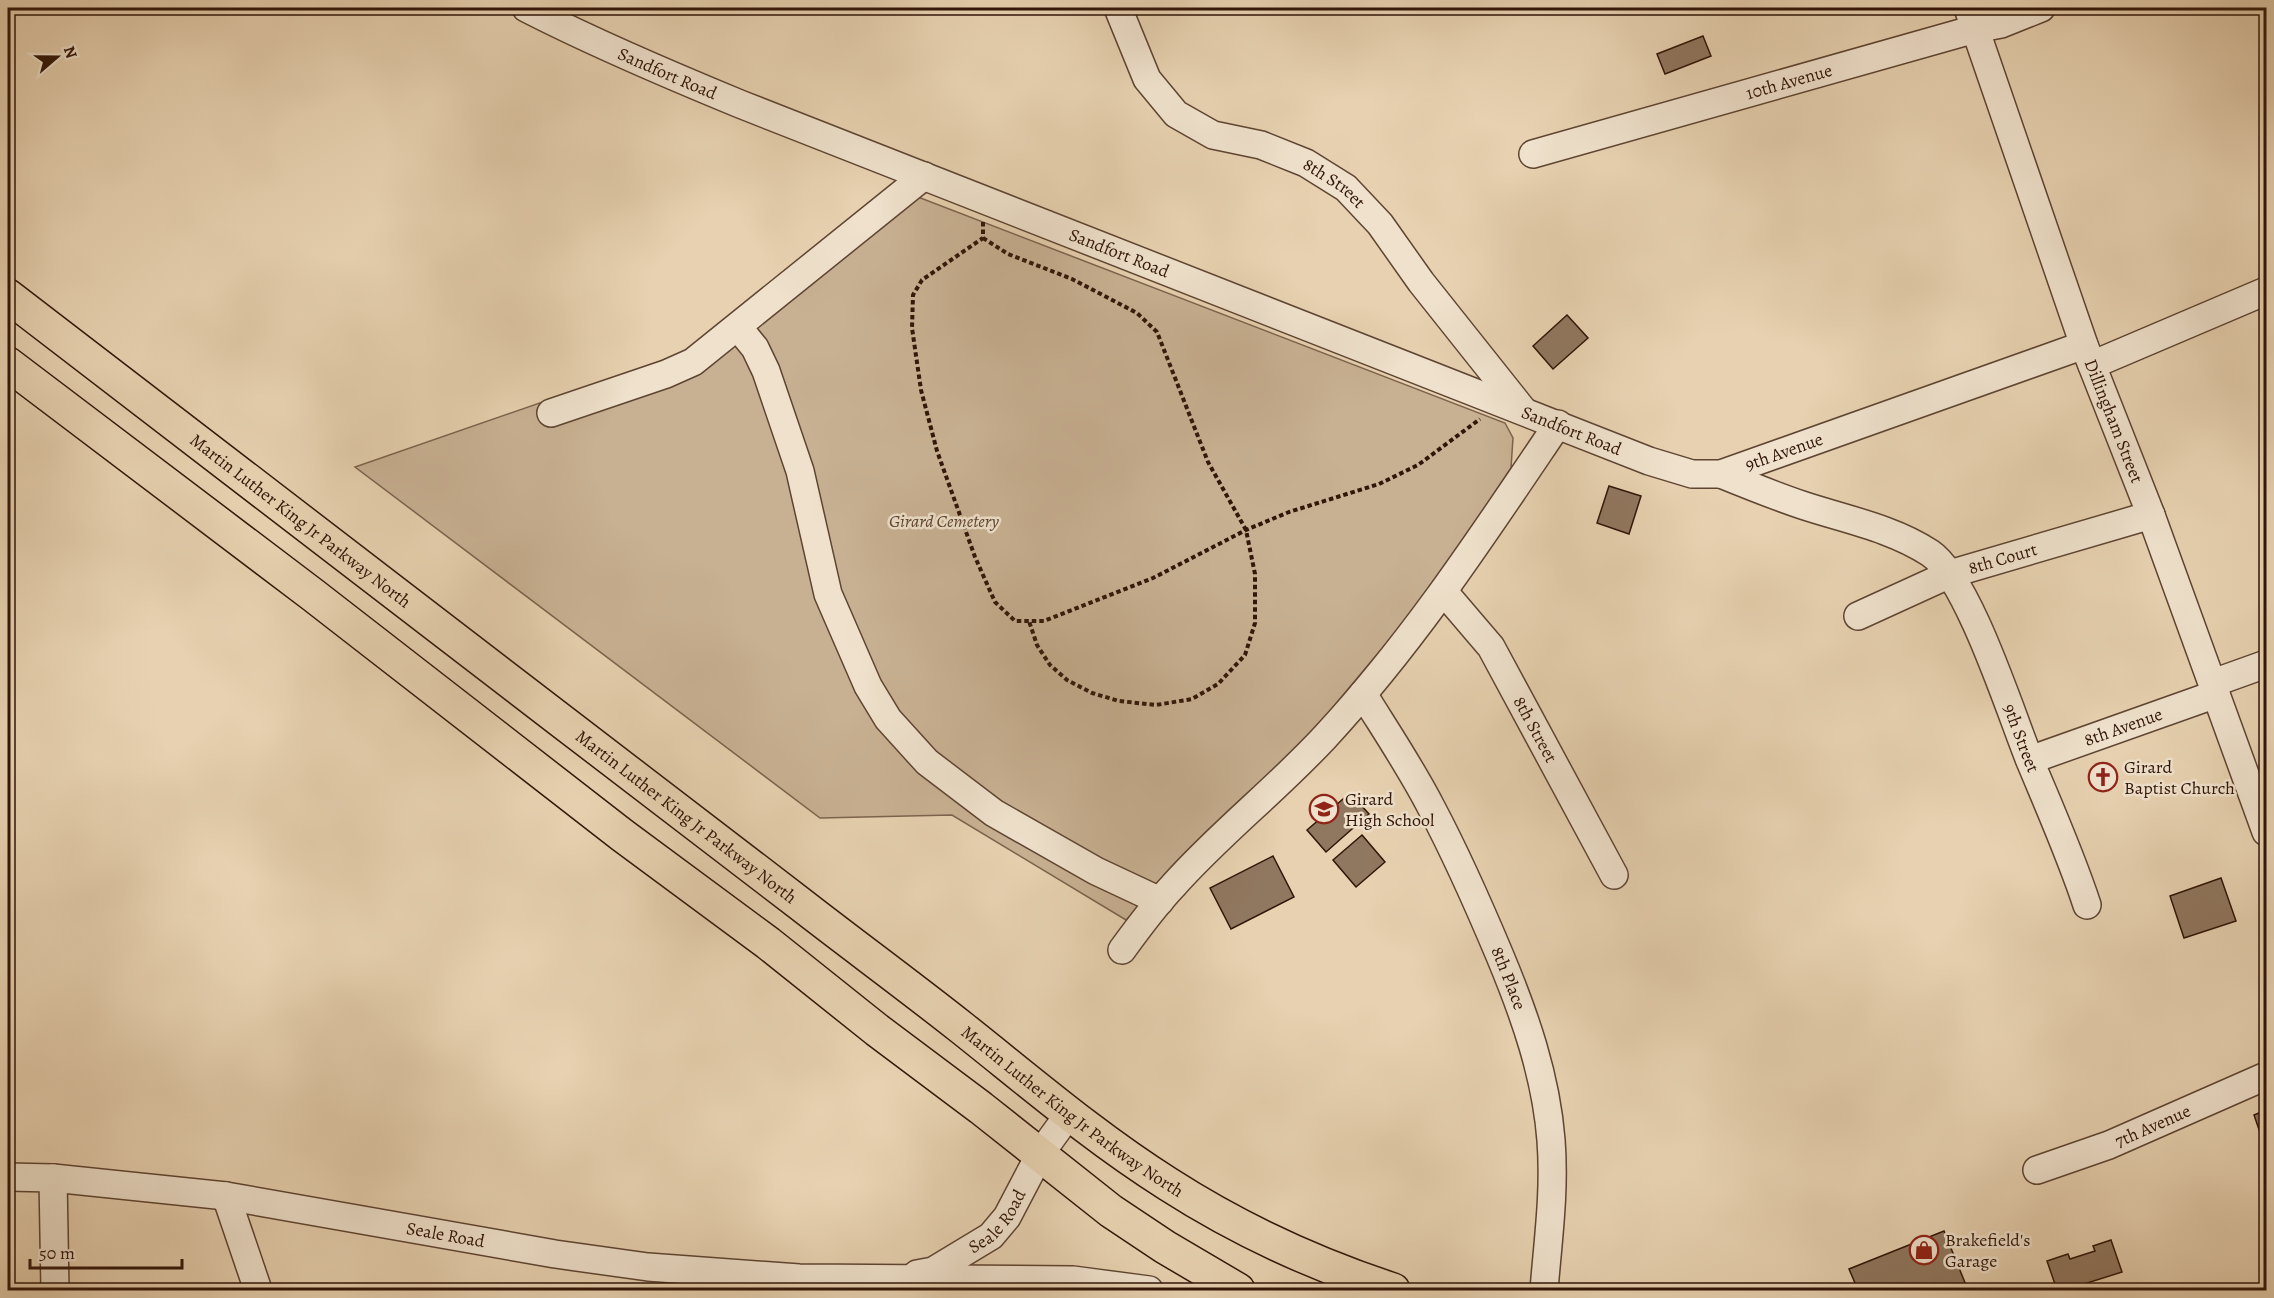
<svg xmlns="http://www.w3.org/2000/svg" width="2274" height="1298" viewBox="0 0 2274 1298" font-family="Alegreya,serif">
  <style>
    .green { fill: #c8b193; stroke: #7c634e; stroke-width: 1.5 }
    .building { fill: #90775f; stroke: #311508; stroke-width: 1.5 }
    .lines { fill: none; stroke-linecap: round; stroke-linejoin: round }
    .minor-casing { stroke: #5e4432; stroke-width: 30 }
    .major-casing { stroke: #311508; stroke-width: 36 }
    .path { stroke: #311508; stroke-width: 4; stroke-dasharray: 4.5 3; stroke-linecap: butt }
    .minor { stroke: #efe1cc; stroke-width: 27 }
    .major { stroke: #e7d1b0; stroke-width: 33 }
    .labels { text-anchor: middle; dominant-baseline: central; stroke-width: 5; stroke-linejoin: round; paint-order: stroke }
    .street-label { font-size: 18px; fill: #311508; stroke: #efe1cc }
    .park-label { font-size: 18px; font-style: italic; fill: #5e4432; stroke: #efe1cc }
    .poi-label { font-size: 18px; fill: #311508; stroke: #efe1cc; text-anchor: start }
  </style>
  <rect width="100%" height="100%" fill="#e7d1b0"/>
  <filter id="stains"><feTurbulence type="fractalNoise" baseFrequency=".00333" numOctaves="4"/><feColorMatrix values="0 0 0 0 .2 0 0 0 0 .09 0 0 0 0 .02 0 0 0 .5 -.17"/></filter>
  <radialGradient id="worn" r=".72"><stop offset=".6" stop-color="#630" stop-opacity="0"/><stop offset="1" stop-color="#630" stop-opacity=".3"/></radialGradient>
  <path class="green" d="M892 187 1505 423 1513 438 1511 468 1430 591 1318 725 1126 920 952 815 820 818 355 467 684 353Z"/>
  <path class="building" d="M1703 36 1711 56 1665 74 1657 54Z
    M1567 315 1588 338 1553 369 1533 346Z
    M1609 486 1641 496 1629 534 1597 523Z
    M1350 793 1369 814 1326 852 1307 830Z
    M1362 835 1385 862 1356 887 1333 860Z
    M1273 856 1294 897 1231 929 1210 888Z
    M2221 878 2236 921 2184 938 2170 896Z
    M2266 1110V1150L2254 1115Z
    M1944 1231 1968 1290H1858L1849 1269Z
    M2111 1240 2122 1272 2065 1290H2057L2047 1261 2068 1254 2070 1259 2095 1251 2093 1246Z"/>
  <g class="lines">
    <g class="minor-casing">
      <g id="minor">
        <path id="s1" d="M526 8C596 44 667 74 740 104L1649 461 1692 474H1721L2084 345"/>
        <path id="s2" d="M1118 8 1147 79 1176 114 1213 135 1261 145 1306 163 1346 188 1380 224 1421 282 1522 409"/>
        <path id="s3" d="M1968 8 2084 345 2151 515 2266 832"/>
        <path id="s4" d="M1533 154 1975 29 2001 24 2041 8"/>
        <path d="M738 327 755 348 766 371 800 471 828 594 868 686 888 719 927 762 994 813 1096 871 1160 901"/>
        <path d="M2092 365 2266 291"/>
        <path d="M551 413 666 374 693 362 924 176"/>
        <path id="s5" d="M1721 474C1748 485 1775 496 1802 505 1844 519 1892 528 1930 553 1968 578 2011 714 2030 761 2050 809 2071 856 2087 905"/>
        <path id="s6" d="M1444 592 1491 647 1614 875"/>
        <path id="s7" d="M1858 616 1950 574 2151 515"/>
        <path d="M2213 683 2266 664"/>
        <path id="s8" d="M1363 694C1386 731 1411 768 1431 807 1457 856 1479 906 1500 956 1525 1016 1546 1076 1551 1140 1555 1191 1548 1240 1544 1290"/>
        <path id="s9" d="M2030 760 2216 694"/>
        <path d="M1122 950C1138 928 1154 906 1173 886 1220 833 1277 789 1325 737 1414 641 1485 532 1558 424"/>
        <path id="s10" d="M2037 1170 2109 1145 2266 1076"/>
        <path id="s11" d="M8 1177 53 1178 226 1196 555 1254 648 1267 799 1278 1073 1280 1149 1290"/>
        <path d="M53 1178 55 1290"/>
        <path d="M226 1196 258 1290"/>
        <path id="s12" d="M917 1274 933 1271 991 1236 1007 1217 1040 1154 1069 1114"/>
      </g>
    </g>
    <g class="major-casing">
      <g id="major">
        <path id="s13" d="M8 296C271 498 535 701 799 903 853 945 909 986 962 1028 1030 1082 1095 1138 1168 1184 1238 1229 1314 1264 1393 1290"/>
        <path d="M8 364 313 595 622 835 768 943 877 1030 981 1108 1111 1211 1165 1247 1238 1290"/>
      </g>
    </g>
    <path class="path" d="M983 222V238L922 280 913 295 912 328 921 390 937 451 975 557 995 602 1015 621H1044L1153 578 1246 530 1289 512 1379 484 1418 465 1480 419
      M983 238 1008 254 1072 279 1137 313 1157 332 1208 462 1246 530 1255 574V623L1245 655 1218 684 1192 699 1156 705 1119 701 1092 693 1067 680 1050 665 1037 645 1029 621"/>
    <use href="#minor" class="minor"/>
    <use href="#major" class="major"/>
  </g>
  <defs>
    <g id="church-ring" transform="scale(1.5)"><circle r="9.5" fill="#efe1cc" stroke="#8f2418" stroke-width="1.5"/><path d="M-1.2-6h2.4v3.5h3.3v2.4h-3.3V6h-2.4V-.1h-3.3v-2.4h3.3Z" fill="#8f2418"/></g>
    <g id="school-ring" transform="scale(1.5)"><circle r="9.5" fill="#efe1cc" stroke="#8f2418" stroke-width="1.5"/><path d="M0-5L7-2L0 1L-7-2ZM-4 1L0 2.5L4 1V4Q0 6-4 4Z" fill="#8f2418"/></g>
    <g id="shop-ring" transform="scale(1.5)"><circle r="9.5" fill="#efe1cc" stroke="#8f2418" stroke-width="1.5"/><path d="M-5-2.5h2.3a2.7 3.5 0 0 1 5.4 0H5L5.5 6h-11ZM-1.5-2.5h3a1.5 2.3 0 0 0-3 0Z" fill="#8f2418"/></g>
  </defs>
  <g fill-rule="evenodd">
    <use href="#church-ring" x="2103" y="777"/>
    <use href="#school-ring" x="1324" y="809"/>
    <use href="#shop-ring" x="1924" y="1250"/>
  </g>
  <g class="labels">
    <g class="street-label">
      <text stroke="none"><textPath href="#s1" startOffset="156">Sandfort Road</textPath></text>
      <text stroke="none"><textPath href="#s4" startOffset="266">10th Avenue</textPath></text>
      <text stroke="none"><textPath href="#s2" startOffset="297">8th Street</textPath></text>
      <text stroke="none"><textPath href="#s1" startOffset="642">Sandfort Road</textPath></text>
      <text stroke="none"><textPath href="#s3" startOffset="438">Dillingham Street</textPath></text>
      <text stroke="none"><textPath href="#s1" startOffset="1128">Sandfort Road</textPath></text>
      <text stroke="none"><textPath href="#s1" startOffset="1352">9th Avenue</textPath></text>
      <text stroke="none"><textPath href="#s13" startOffset="369">Martin Luther King Jr Parkway North</textPath></text>
      <text stroke="none"><textPath href="#s7" startOffset="156">8th Court</textPath></text>
      <text stroke="none"><textPath href="#s9" startOffset="99">8th Avenue</textPath></text>
      <text stroke="none"><textPath href="#s6" startOffset="166">8th Street</textPath></text>
      <text stroke="none"><textPath href="#s5" startOffset="432">9th Street</textPath></text>
      <text stroke="none"><textPath href="#s13" startOffset="855">Martin Luther King Jr Parkway North</textPath></text>
      <text stroke="none"><textPath href="#s8" startOffset="320">8th Place</textPath></text>
      <text stroke="none"><textPath href="#s13" startOffset="1341">Martin Luther King Jr Parkway North</textPath></text>
      <text stroke="none"><textPath href="#s10" startOffset="124">7th Avenue</textPath></text>
      <text stroke="none"><textPath href="#s12" startOffset="99">Seale Road</textPath></text>
      <text stroke="none"><textPath href="#s11" startOffset="442">Seale Road</textPath></text>
    </g>
    <g class="park-label">
      <text x="944" y="521">Girard Cemetery</text>
    </g>
    <g class="poi-label">
      <text x="2124" y="767">Girard<tspan x="2124" dy="21">Baptist Church</tspan></text>
      <text x="1345" y="799">Girard<tspan x="1345" dy="21">High School</tspan></text>
      <text x="1945" y="1240">Brakefield's<tspan x="1945" dy="21">Garage</tspan></text>
    </g>
  </g>
  <rect width="2274" height="1298" fill="none" stroke="#e7d1b0" stroke-width="30"/>
  <rect x="9" y="9" width="2256" height="1280" fill="none" stroke="#311508" stroke-width="3"/>
  <rect x="15" y="15" width="2244" height="1268" fill="none" stroke="#311508" stroke-width="1.5"/>
  <g transform="translate(57 57) rotate(70)" stroke="#efe1cc" stroke-width="4.5" paint-order="stroke">
  <path d="M0-4.5L10 22L0 15L-10 22Z" fill="#311508"/>
  <text y="-9" font-size="16" font-weight="bold" text-anchor="middle" fill="#311508">N</text>
  </g>
  <path d="M30 1259v9h152v-9" fill="none" stroke="#311508" stroke-width="3"/>
  <text x="39" y="1259" font-size="18" fill="#311508" stroke="#efe1cc" stroke-width="4.5" paint-order="stroke">50 m</text>
  <rect width="100%" height="100%" filter="url(#stains)"/>
  <rect width="100%" height="100%" fill="url(#worn)"/>
</svg>
